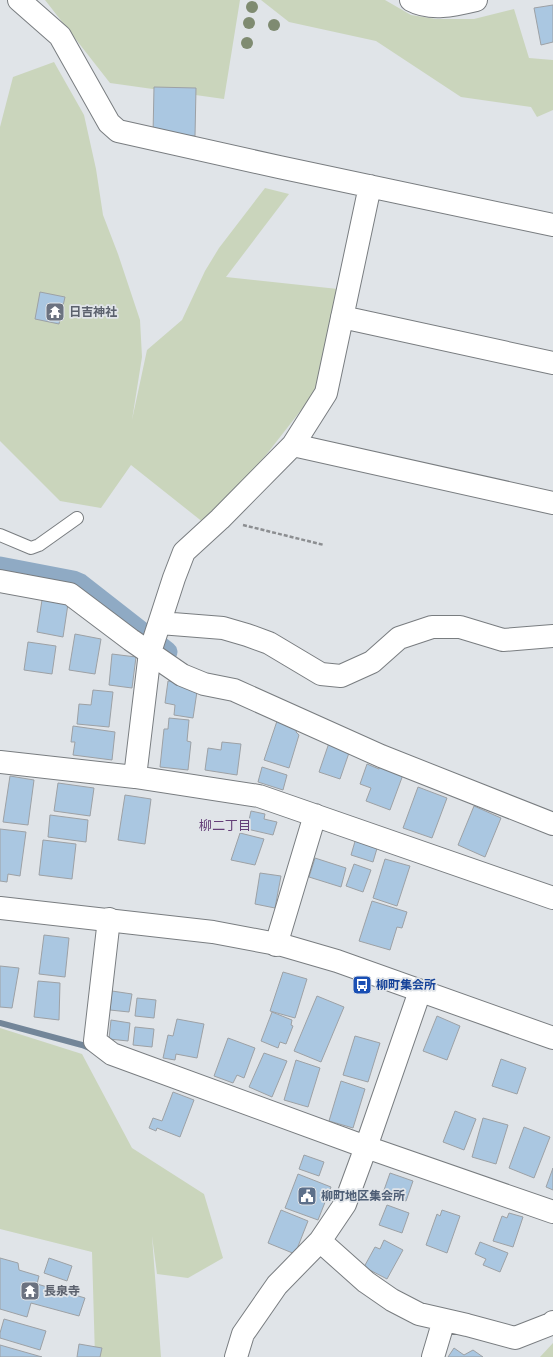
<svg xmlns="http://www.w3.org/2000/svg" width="553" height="1357" viewBox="0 0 553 1357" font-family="Signika,'Noto Sans JP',sans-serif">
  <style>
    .green { fill: #cad5bc }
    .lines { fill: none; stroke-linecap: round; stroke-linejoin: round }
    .stream { stroke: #738699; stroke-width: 6 }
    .canal { stroke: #8faac4; stroke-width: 21 }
    .building { fill: #aac7e1; stroke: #9da1a5 }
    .service-casing { stroke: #797d80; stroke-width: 14 }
    .minor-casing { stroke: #797d80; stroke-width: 24 }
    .tertiary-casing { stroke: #797d80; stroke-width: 24 }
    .path { stroke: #8c8e91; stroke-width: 2.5; stroke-dasharray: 4 2; stroke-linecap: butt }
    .service { stroke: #fff; stroke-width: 12 }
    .minor { stroke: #fff; stroke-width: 22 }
    .tertiary { stroke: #fff; stroke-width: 22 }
    .tree { fill: #7f8b71 }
    .labels { text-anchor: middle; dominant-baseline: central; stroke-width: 3.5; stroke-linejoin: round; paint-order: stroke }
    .worship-label { font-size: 12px; font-weight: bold; fill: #5b616d; stroke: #e0e4e8; text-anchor: start }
    .transit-label { font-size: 12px; font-weight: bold; fill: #164399; stroke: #e0e4e8; text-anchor: start }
    .service-label { font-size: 12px; font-weight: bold; fill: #4e5e75; stroke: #e0e4e8; text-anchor: start }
    .neighbourhood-label { font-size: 13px; fill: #643f78; stroke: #e0e4e8 }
  </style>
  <rect width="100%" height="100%" fill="#e0e4e8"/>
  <path class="green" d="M45 0H240L224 99 110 83Z
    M261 0H385L411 15 436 19H474L514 9 529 58 553 60V110L537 117 531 107 461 97 376 41 289 22Z
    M54 62 84 115 96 169 103 215 118 254 140 320 142 357 132 420 147 350 182 320 205 271 219 248 265 188 289 194 226 277 338 289 316 391 266 455 204 523 131 465 101 508 60 501 0 441V127L13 77Z
    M0 1028 82 1054 132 1148 204 1194 223 1258 188 1278 157 1274 152 1236 161 1357H95L92 1252 0 1229Z
    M553 1343V1357H540Z"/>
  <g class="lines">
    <path class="stream" d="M0 1023 82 1045 92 1049"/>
    <path class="canal" d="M0 567 73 581 80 584 167 652"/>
  </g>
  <path class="building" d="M553 5V42L541 45 534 8Z
    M154 87 196 88 195 136 153 135Z
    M40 292 65 297 59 324 35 319Z
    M42 600 68 604 63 637 37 632Z
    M75 634 101 639 95 674 69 670Z
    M28 642 56 646 52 674 24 670Z
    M112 654 136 657 132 688 109 685Z
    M168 681 198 685 193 718 174 715 175 705 165 703Z
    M93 690 113 692 109 727 77 724 79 704 91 705Z
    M169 718 189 720 187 741 191 742 188 770 160 767 164 729H168Z
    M278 718 299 724 296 732 299 735 289 768 264 760Z
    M73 726 115 732 112 760 73 755 75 742H71Z
    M330 740 351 747 340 779 319 772Z
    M222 742 241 744 237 775 205 770 208 748 221 750Z
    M381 763 404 772 390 810 366 801 371 788 360 784 367 764 379 769Z
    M262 767 287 775 283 790 258 782Z
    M10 776 34 780 28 825 3 822Z
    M58 783 94 788 90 816 54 811Z
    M418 787 447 798 432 838 403 828Z
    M125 795 151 799 145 844 118 840Z
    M474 806 501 818 485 857 458 845Z
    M251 811 265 814 264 819 277 822 273 835 247 829Z
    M50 815 88 820 86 842 48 837Z
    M0 829 26 832 20 876 8 874 7 882 0 881Z
    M240 833 264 839 255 865 231 860Z
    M356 838 378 845 373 862 351 855Z
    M43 840 76 844 72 879 39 875Z
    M315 858 346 868 341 887 309 877Z
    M385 859 410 866 397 906 373 898Z
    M354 864 371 870 363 892 346 886Z
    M260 873 281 876 275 908 255 904Z
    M372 901 407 912 402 928 397 927 390 950 359 941Z
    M44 935 69 938 65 977 39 974Z
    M0 966 19 968 12 1008 0 1007Z
    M283 972 307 979 295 1018 270 1011Z
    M38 981 60 983 59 1020 34 1017Z
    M112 991 132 994 129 1012 110 1010Z
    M317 996 344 1007 321 1062 294 1051Z
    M137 998 156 1000 154 1018 135 1016Z
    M272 1012 292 1020 291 1025 293 1026 286 1044 280 1042 278 1048 261 1041Z
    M437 1016 460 1026 447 1060 423 1051Z
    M177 1019 204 1024 197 1058 176 1054 175 1060 163 1058 168 1035 173 1036Z
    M111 1020 130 1023 128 1041 109 1039Z
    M135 1027 154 1029 152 1047 133 1045Z
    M355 1036 380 1043 368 1082 343 1075Z
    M228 1038 255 1048 244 1078 237 1075 233 1083 214 1076Z
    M264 1053 287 1061 272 1097 249 1087Z
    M501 1059 526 1068 517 1094 492 1086Z
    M296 1060 320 1068 308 1107 284 1100Z
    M341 1081 365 1089 353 1128 329 1121Z
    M173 1092 194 1100 180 1137 157 1128 156 1131 149 1128 153 1118 162 1121Z
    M455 1111 476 1119 464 1150 443 1142Z
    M483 1118 508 1125 496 1164 472 1157Z
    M524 1127 550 1137 534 1178 509 1168Z
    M304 1155 324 1162 319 1176 299 1169Z
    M553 1168V1190L546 1187Z
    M390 1173 413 1181 406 1201 383 1193Z
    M298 1174 331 1187 318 1220 285 1208Z
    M387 1205 409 1213 402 1233 379 1225Z
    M281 1210 308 1221 295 1254 268 1243Z
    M442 1210 460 1216 447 1253 426 1245 437 1214 440 1216Z
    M509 1213 523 1217 513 1247 493 1241 502 1216 507 1218Z
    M384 1240 403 1250 387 1279 364 1267 375 1247 380 1249Z
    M480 1242 508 1253 500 1272 483 1265 486 1259 475 1254Z
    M0 1258 18 1263 19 1270 39 1276 37 1284 85 1298 79 1316 31 1303 27 1317 0 1309Z
    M49 1258 72 1266 67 1281 44 1273Z
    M4 1319 46 1331 40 1350 0 1338V1333Z
    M79 1344 102 1348 100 1357H77Z
    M0 1345 42 1357H0Z
    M454 1348 464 1355 473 1350 483 1357H448Z"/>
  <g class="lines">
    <g class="service-casing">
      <path id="service" d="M0 535 31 548 39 545 77 518"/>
    </g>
    <g class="minor-casing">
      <path id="minor" d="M19 0 60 36 109 123 118 131 279 167 553 225
        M411 0C431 11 455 5 476 0
        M342 317 553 363
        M293 445 553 503
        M0 581 70 594 131 640 182 675 204 684 234 690 381 756 553 824
        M160 623 223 628 247 635 269 643 321 674 341 676 372 662 399 638 432 627H460L503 640 553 636
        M0 762 135 777 259 796 553 898
        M135 777 150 652 174 578 184 552 220 519 293 445 326 393 370 186
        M109 919 95 1041 112 1054 366 1147 553 1212
        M276 945 315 815
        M320 1241 366 1282 392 1300 419 1314 467 1325 515 1338 551 1324 553 1322
        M236 1357 243 1334 277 1285 320 1241 345 1204 366 1147 420 991
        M433 1357 444 1320"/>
    </g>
    <g class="tertiary-casing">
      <path id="tertiary" d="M0 908 213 932 282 945 337 961 553 1038"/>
    </g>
    <path class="path" d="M243 525 324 545"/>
    <use href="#service" class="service"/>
    <use href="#minor" class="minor"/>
    <use href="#tertiary" class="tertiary"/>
  </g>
  <g class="tree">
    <circle cx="252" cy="7" r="6"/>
    <circle cx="249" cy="23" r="6"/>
    <circle cx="274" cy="25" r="6"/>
    <circle cx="247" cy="43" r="6"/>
  </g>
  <defs>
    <g id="temple-square" transform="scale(1)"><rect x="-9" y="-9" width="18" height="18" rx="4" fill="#6b7280" stroke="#e0e4e8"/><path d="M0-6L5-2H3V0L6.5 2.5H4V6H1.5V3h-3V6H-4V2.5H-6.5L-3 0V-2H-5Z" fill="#fff"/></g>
    <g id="bus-square" transform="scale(1)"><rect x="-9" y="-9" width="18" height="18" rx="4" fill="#1a4fb4" stroke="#e0e4e8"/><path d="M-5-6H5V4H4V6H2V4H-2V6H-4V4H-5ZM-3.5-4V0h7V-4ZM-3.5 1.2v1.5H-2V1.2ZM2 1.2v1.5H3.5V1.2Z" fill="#fff"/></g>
    <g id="civic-square" transform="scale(1)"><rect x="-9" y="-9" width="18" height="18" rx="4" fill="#5c6f8a" stroke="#e0e4e8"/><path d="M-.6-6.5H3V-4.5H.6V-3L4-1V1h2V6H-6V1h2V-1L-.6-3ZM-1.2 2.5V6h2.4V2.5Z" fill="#fff"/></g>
  </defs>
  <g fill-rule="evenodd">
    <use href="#temple-square" x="55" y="312"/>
    <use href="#bus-square" x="362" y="985"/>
    <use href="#civic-square" x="307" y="1196"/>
    <use href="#temple-square" x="30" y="1291"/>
  </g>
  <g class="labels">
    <g class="worship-label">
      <text x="69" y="312">日吉神社</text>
      <text x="44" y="1291">長泉寺</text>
    </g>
    <g class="transit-label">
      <text x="376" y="985">柳町集会所</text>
    </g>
    <g class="service-label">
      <text x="321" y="1196">柳町地区集会所</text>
    </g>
    <g class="neighbourhood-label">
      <text x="225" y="826">柳二丁目</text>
    </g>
  </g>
</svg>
